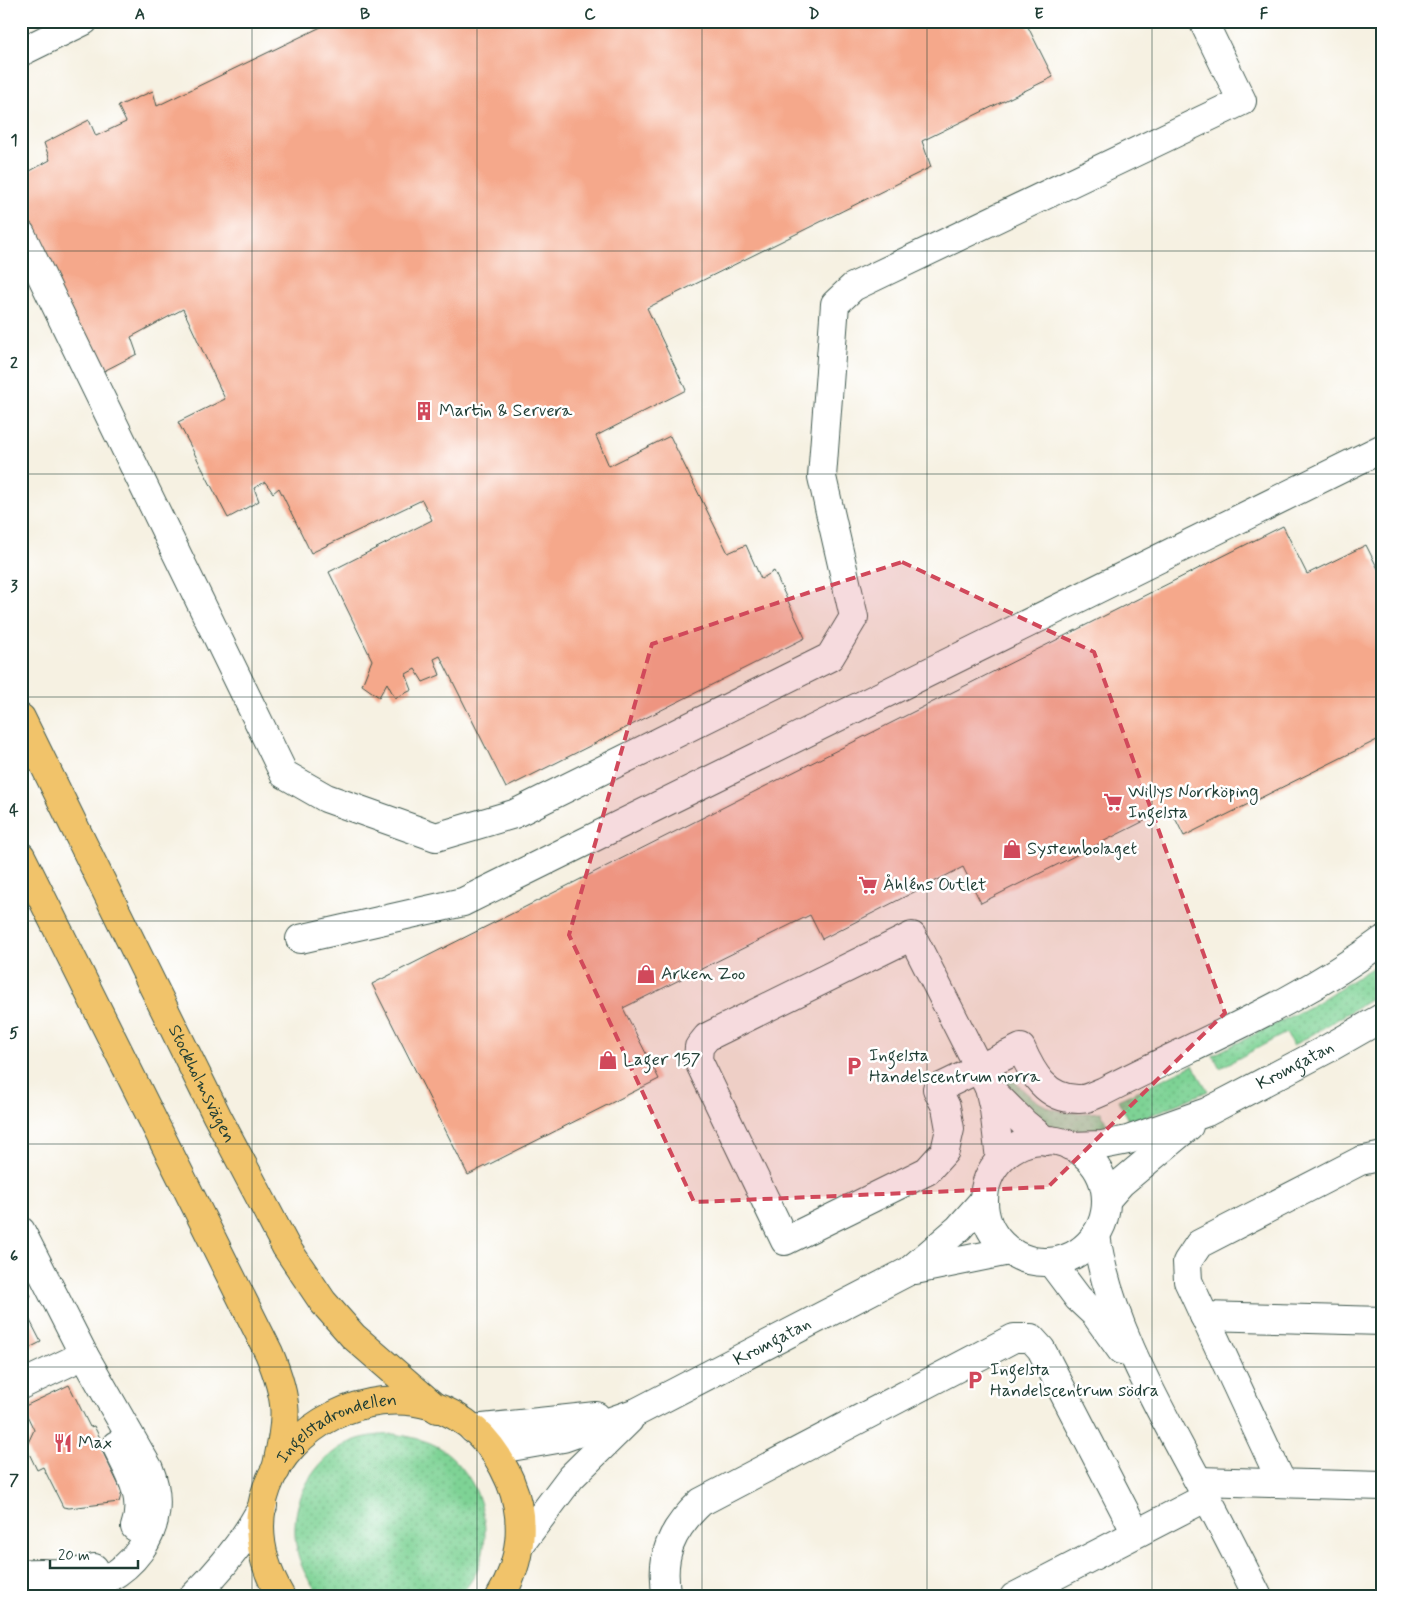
<svg xmlns="http://www.w3.org/2000/svg" width="1404" height="1618" viewBox="0 0 1404 1618" font-family="Mynerve,sans-serif">
  <style>
    .grass { fill: url(#grass-dots); stroke: #4e8864 }
    .building { fill: #f5a88b }
    .lines { fill: none; stroke-linecap: round; stroke-linejoin: round }
    .minor-casing { stroke: #3f584e; stroke-width: 30 }
    .highway-casing { stroke: #3f584e; stroke-width: 30 }
    .minor { stroke: #fff; stroke-width: 28 }
    .highway { stroke: #f1c36a; stroke-width: 28 }
    .marked { fill: #d1495b; fill-opacity: 0.2; stroke: #d1495b; stroke-width: 4; stroke-dasharray: 10 6; stroke-linejoin: round }
    .grid { fill: none; stroke: #1f3d34; stroke-width: 1; stroke-opacity: 0.55 }
    .labels { text-anchor: middle; dominant-baseline: central; stroke-width: 5; stroke-linejoin: round; paint-order: stroke }
    .poi-label { font-size: 18px; fill: #1f3d34; stroke: #fff; text-anchor: start }
    .street-label { font-size: 18px; fill: #1f3d34; stroke: #fff }
    .neatline { fill: none; stroke: #1f3d34; stroke-width: 2 }
    .grid-label { font-size: 16px; text-anchor: middle; font-weight: bold; fill: #1f3d34 }
  </style>
  <defs>
    <pattern id="grass-dots" width="8" height="8" patternUnits="userSpaceOnUse" patternTransform="scale(1.25)"><rect width="8" height="8" fill="#7ed395"/><path d="M2 2h.1M6 6h.1" fill="none" stroke="#67ac7a" stroke-width="1.8" stroke-linecap="round"/></pattern>
  </defs>
  <rect width="100%" height="100%" fill="#fff"/>
  <filter id="ink" filterUnits="userSpaceOnUse"><feTurbulence type="fractalNoise" baseFrequency=".02" numOctaves="2"/><feDisplacementMap in="SourceGraphic" scale="10" xChannelSelector="R" yChannelSelector="G"/><feConvolveMatrix kernelMatrix="1 2 1 2 8 2 1 2 1" color-interpolation-filters="sRGB"/></filter>
  <filter id="wash" filterUnits="userSpaceOnUse"><feTurbulence type="fractalNoise" baseFrequency=".0096" numOctaves="4" result="noise"/><feDisplacementMap in="SourceGraphic" scale="20" xChannelSelector="R" yChannelSelector="G"/><feGaussianBlur stdDeviation="1.12" result="paint"/><feColorMatrix in="noise" values="0 0 0 0 0 0 0 0 0 0 0 0 0 0 0 0 0 1.4 0 .05"/><feComposite in="paint" operator="in"/></filter>
  <g filter="url(#wash)">
    <rect width="100%" height="100%" fill="#f6f1e2"/>
    <path class="grass" d="M1383 961V992L1293 1046 1286 1033 1220 1068 1213 1055 1311 1006Z
      M1193 1065 1208 1091 1130 1124 1118 1100Z
      M1011 1077C1039 1109 1058 1116 1101 1112L1109 1130C1052 1135 1038 1127 1004 1081Z
      M395 1434C411 1437 428 1440 442 1449 489 1483 502 1554 458 1597H322C277 1550 290 1475 346 1444 361 1436 378 1435 395 1434Z"/>
    <g id="blocks">
      <path class="building" d="M319 21H1025L1053 77 922 141 931 167 647 308 686 390 596 436 609 466 670 436 728 553 746 545 761 579 774 571 805 638 506 788 440 656 434 659 440 675 423 682 415 669 406 674 412 690 395 698 387 683 379 697 362 685 372 660 329 572 432 520 422 500 311 553 279 488 273 493 265 482 254 488 259 501 228 518 178 422 225 399 183 309 131 337 137 354 100 373 21 221V176L50 160 44 143 89 120 96 136 126 122 118 106 153 91 157 106 323 26Z
        M1283 526 1307 574 1366 545 1383 579V737L1184 836 1170 808 981 903 963 867 822 939 810 915 623 1008 659 1079 468 1175 372 984Z
        M21 1276 31 1296 21 1300Z
        M21 1303 41 1342 21 1352Z
        M69 1385 90 1427 94 1426 100 1438 97 1440 122 1492 119 1502 69 1508 63 1507 43 1467 37 1470 26 1447 34 1430 23 1407Z"/>
    </g>
  </g>
  <g filter="url(#ink)">
    <use href="#blocks" fill-opacity="0" stroke="#3f584e" stroke-width="1"/>
    <g class="lines">
      <g class="minor-casing">
        <g id="minor">
          <path d="M21 52 84 21"/>
          <path d="M21 234 284 774 326 798 436 837 514 814 830 657 854 617 822 477 835 304 853 287 1242 101 1203 21"/>
          <path d="M300 939 463 902 1383 448"/>
          <path d="M989 1088 1024 1123 1046 1141"/>
          <circle cx="1045" cy="1201" r="61"/>
          <path id="s1" d="M1070 1146 1102 1145 1128 1140 1207 1112 1327 1049 1383 1017"/>
          <path d="M1000 1159 994 1109 989 1088 912 936 707 1037 699 1047 698 1060 785 1241 927 1171 945 1151 950 1129 946 1107 937 1089 1021 1048C1032 1073 1046 1099 1078 1099 1086 1100 1096 1094 1104 1091 1197 1043 1298 1004 1383 940"/>
          <path d="M1106 1200 1121 1183 1189 1126"/>
          <path d="M21 1231 84 1355 149 1469C174 1530 127 1585 66 1592 50 1594 36 1594 21 1588"/>
          <path d="M1096 1235C1108 1320 1157 1404 1197 1479 1218 1517 1238 1557 1258 1597"/>
          <path d="M1051 1262 1078 1298 1095 1314 1121 1350"/>
          <path d="M915 1270 1009 1251"/>
          <path d="M1204 1316 1383 1321"/>
          <path d="M21 1385 84 1355"/>
          <path d="M473 1429 596 1416"/>
          <path d="M116 1445C129 1472 146 1497 135 1527"/>
          <path id="s2" d="M493 1450 563 1438 637 1412 909 1271 959 1228 983 1201"/>
          <path d="M1199 1481 1383 1486"/>
          <path d="M1282 1483 1188 1281 1187 1262 1199 1244 1360 1161 1383 1156"/>
          <path d="M519 1546 571 1477 629 1420"/>
          <path d="M21 1574C46 1571 70 1577 94 1568"/>
          <path d="M193 1597C222 1569 244 1541 263 1506"/>
          <path d="M667 1597C659 1556 671 1530 701 1502L1014 1338H1031L1041 1349 1136 1533"/>
          <path d="M1014 1597 1207 1497"/>
        </g>
      </g>
      <g class="highway-casing">
        <g id="highway">
          <path id="s3" d="M21 718 217 1116 286 1247 323 1302 353 1336 437 1409"/>
          <path d="M21 856 269 1353C290 1404 287 1417 276 1470"/>
          <path id="s4" d="M281 1597C187 1437 438 1312 510 1481 526 1519 522 1562 500 1597"/>
        </g>
      </g>
      <use href="#minor" class="minor"/>
      <use href="#highway" class="highway"/>
    </g>
  </g>
  <path class="marked" d="M902 562 1094 652 1225 1013 1048 1187 694 1202 569 935 652 644Z"/>
  <path class="grid" d="M252 21V1597M477 21V1597M702 21V1597M927 21V1597M1152 21V1597M21 251H1383M21 474H1383M21 697H1383M21 921H1383M21 1144H1383M21 1367H1383"/>
  <defs>
    <g id="building-bare" transform="scale(1.5)"><path d="M-4-6H4V6H1V3H-1V6H-4ZM-2.5-4.3h1.7v1.8h-1.7ZM.8-4.3h1.7v1.8H.8ZM-2.5-1h1.7V.8h-1.7ZM.8-1h1.7V.8H.8Z" fill="#d1495b" stroke="#fff" stroke-width="2.5" paint-order="stroke"/></g>
    <g id="supermarket-bare" transform="scale(1.5)"><path d="M-6-5.5h2.5l.6 2H6L4.5 2H-2.5L-4.4-4H-6ZM-1.5 3.2a1.3 1.3 0 1 0 .1 0ZM3 3.2a1.3 1.3 0 1 0 .1 0Z" fill="#d1495b" stroke="#fff" stroke-width="2.5" paint-order="stroke"/></g>
    <g id="shop-bare" transform="scale(1.5)"><path d="M-5-2.5h2.3a2.7 3.5 0 0 1 5.4 0H5L5.5 6h-11ZM-1.5-2.5h3a1.5 2.3 0 0 0-3 0Z" fill="#d1495b" stroke="#fff" stroke-width="2.5" paint-order="stroke"/></g>
    <g id="parking-bare" transform="scale(1.5)"><path d="M-3.5-5.5H1a3.5 3.5 0 0 1 0 7H-1V5.5H-3.5ZM-1-3.4V-.6H.8a1.4 1.4 0 0 0 0-2.8Z" fill="#d1495b" stroke="#fff" stroke-width="2.5" paint-order="stroke"/></g>
    <g id="restaurant-bare" transform="scale(1.5)"><path d="M-5-6h1v4h1v-4h1v4h1v-4h1v5L-1.5 .5V6h-2V.5L-5-1ZM5-6V6H3V1.5H1.5Q1.5-4 5-6Z" fill="#d1495b" stroke="#fff" stroke-width="2.5" paint-order="stroke"/></g>
  </defs>
  <g fill-rule="evenodd">
    <use href="#building-bare" x="424" y="411"/>
    <use href="#supermarket-bare" x="1113" y="802"/>
    <use href="#shop-bare" x="1012" y="849"/>
    <use href="#supermarket-bare" x="868" y="885"/>
    <use href="#shop-bare" x="646" y="974"/>
    <use href="#shop-bare" x="608" y="1060"/>
    <use href="#parking-bare" x="854" y="1066"/>
    <use href="#parking-bare" x="975" y="1380"/>
    <use href="#restaurant-bare" x="63" y="1443"/>
  </g>
  <g class="labels">
    <g class="poi-label">
      <text x="439" y="411">Martin &amp; Servera</text>
      <text x="1128" y="792">Willys Norrköping<tspan x="1128" dy="21">Ingelsta</tspan></text>
      <text x="1027" y="849">Systembolaget</text>
      <text x="883" y="885">Åhléns Outlet</text>
      <text x="661" y="974">Arken Zoo</text>
      <text x="869" y="1056">Ingelsta<tspan x="869" dy="21">Handelscentrum norra</tspan></text>
      <text x="623" y="1060">Lager 157</text>
      <text x="990" y="1370">Ingelsta<tspan x="990" dy="21">Handelscentrum södra</tspan></text>
      <text x="78" y="1443">Max</text>
    </g>
    <g class="street-label">
      <text stroke="none"><textPath href="#s1" startOffset="242">Kromgatan</textPath></text>
      <text stroke="none"><textPath href="#s3" startOffset="408">Stockholmsvägen</textPath></text>
      <text stroke="none"><textPath href="#s2" startOffset="302">Kromgatan</textPath></text>
      <text stroke="none"><textPath href="#s4" startOffset="212">Ingelstadrondellen</textPath></text>
    </g>
  </g>
  <rect width="1404" height="1618" fill="none" stroke="#fff" stroke-width="55"/>
  <path d="M50 1560v8h88v-8" fill="none" stroke="#1f3d34" stroke-width="2.5"/>
  <text x="58" y="1560" font-size="15" fill="#1f3d34" stroke="#ffffff" stroke-width="4" paint-order="stroke">20 m</text>
  <rect x="28" y="28" width="1348" height="1562" class="neatline"/>
  <g class="grid-label">
    <text x="140" y="19">A</text>
    <text x="365" y="19">B</text>
    <text x="590" y="19">C</text>
    <text x="814" y="19">D</text>
    <text x="1039" y="19">E</text>
    <text x="1264" y="19">F</text>
    <text x="14" y="145">1</text>
    <text x="14" y="368">2</text>
    <text x="14" y="591">3</text>
    <text x="14" y="815">4</text>
    <text x="14" y="1038">5</text>
    <text x="14" y="1261">6</text>
    <text x="14" y="1485">7</text>
  </g>
</svg>
